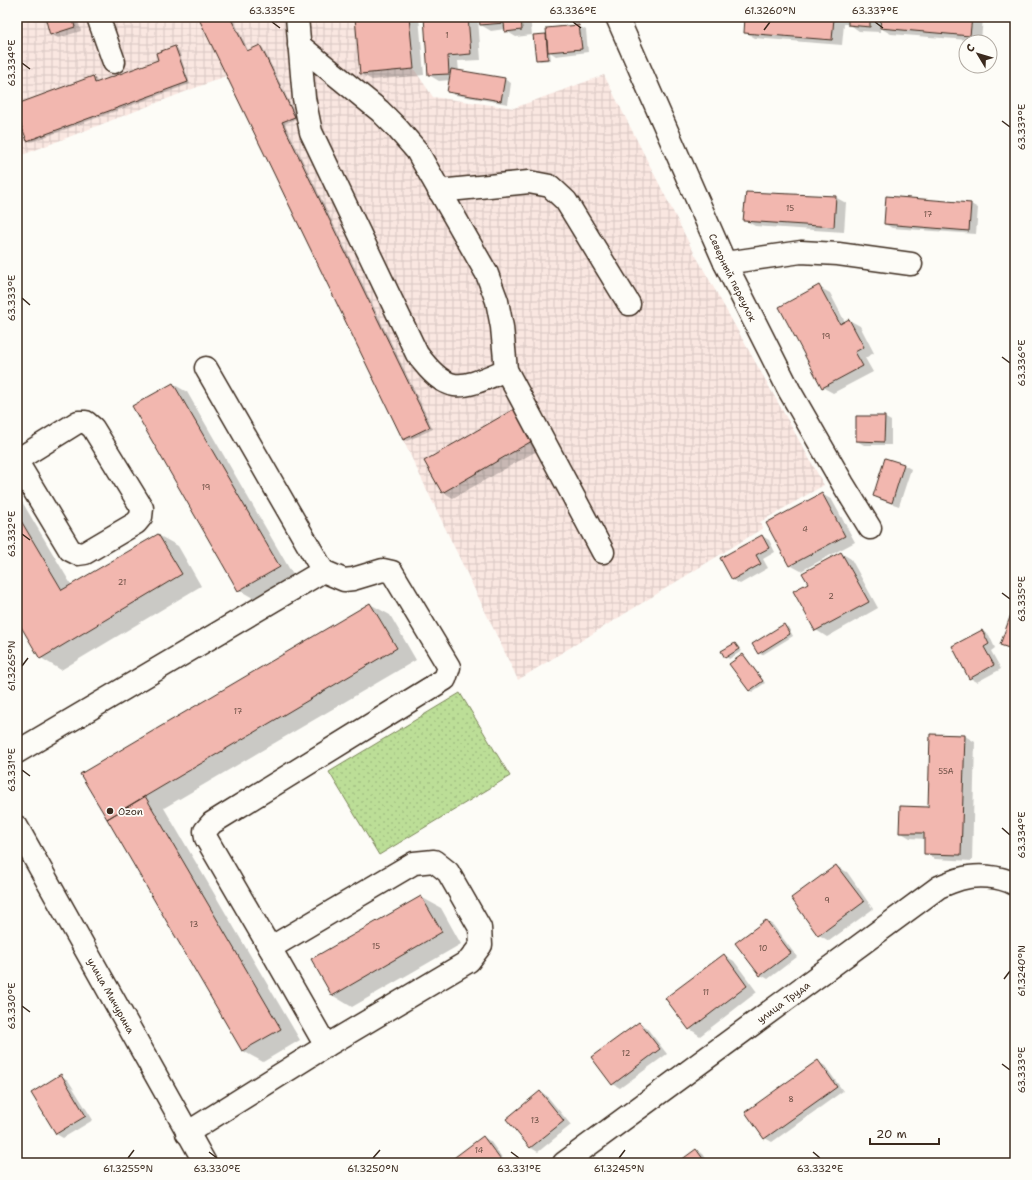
<svg xmlns="http://www.w3.org/2000/svg" width="1032" height="1180" viewBox="0 0 1032 1180" font-family="'Shantell Sans',sans-serif">
  <style>
    .industrial { fill: url(#industrial-grid) }
    .park { fill: url(#park-dots); stroke: #7c845a }
    .shadow { fill: #0003 }
    .building { fill: #f2b7af; stroke: #3b2a1e }
    .lines { fill: none; stroke-linecap: round; stroke-linejoin: round }
    .minor-casing { stroke: #3b2a1e; stroke-width: 25 }
    .minor { stroke: #fdfcf7; stroke-width: 22 }
    .ticks { fill: none; stroke: #3b2a1e; stroke-width: 1.5 }
    .poi-dot { fill: #3b2a1e; stroke: #fdfcf7; stroke-width: 1.5 }
    .labels { text-anchor: middle; dominant-baseline: central; stroke-width: 3.5; stroke-linejoin: round; paint-order: stroke }
    .number-label { font-size: 8px; fill: #694d42 }
    .street-label { font-size: 10px; fill: #3b2a1e; stroke: #fdfcf7 }
    .poi-label { font-size: 10px; fill: #3b2a1e; stroke: #fdfcf7; text-anchor: start }
    .neatline { fill: none; stroke: #3b2a1e; stroke-width: 1.5 }
    .ticks-label { font-size: 10px; text-anchor: middle; fill: #3b2a1e }
  </style>
  <defs>
    <pattern id="industrial-grid" width="8" height="8" patternUnits="userSpaceOnUse"><rect width="8" height="8" fill="#fae7e1"/><path d="M0 4h8M4 0v8" fill="none" stroke="#d7c6c1"/></pattern>
    <pattern id="park-dots" width="8" height="8" patternUnits="userSpaceOnUse"><rect width="8" height="8" fill="#bcde97"/><path d="M2 2h.1M6 6h.1" fill="none" stroke="#a2bf82" stroke-width="1.8" stroke-linecap="round"/></pattern>
  </defs>
  <rect width="100%" height="100%" fill="#fdfcf7"/>
  <filter id="ink" filterUnits="userSpaceOnUse"><feTurbulence type="fractalNoise" baseFrequency=".025" numOctaves="2"/><feDisplacementMap in="SourceGraphic" scale="8" xChannelSelector="R" yChannelSelector="G"/><feConvolveMatrix kernelMatrix="1 2 1 2 8 2 1 2 1" color-interpolation-filters="sRGB"/></filter>
  <g filter="url(#ink)">
    <path class="industrial" d="M17 17H409L414 69 433 97 514 108 604 75 691 247 824 485 760 522 763 528 518 680 403 440 226 76 17 157Z"/>
    <path class="park" d="M460 693 510 776 379 855 329 772Z"/>
    <path class="shadow" d="M46 17H77L81 31 58 38 51 34Z
      M199 17H232L249 52 260 46 263 48 297 118 285 124 433 429 407 441 404 440Z
      M356 17H419L424 75 372 80 361 74Z
      M425 17H530L532 35 516 37 506 31 505 29 491 31 481 25 480 19H478L481 60 458 61 459 72 504 79 511 83 508 104 455 95 448 92 450 80 439 81 429 75Z
      M703 17H724V18Z
      M746 17H983L981 41 891 34 880 28V32L859 31 849 24H844L842 45 755 38 745 32Z
      M579 26 586 30 588 52 556 56 550 52 551 60 540 61 537 59 545 35 548 36 547 29Z
      M175 47 178 49 190 84 31 142 28 140 17 111V105L93 77 96 79 97 83 159 61Z
      M835 197 846 203 844 232 755 226 744 220Z
      M887 197 971 204 978 208 976 234 892 228 885 224Z
      M819 287 830 293 845 322 849 320 860 326 874 353 865 358 873 372 833 393 822 387Z
      M173 384 187 392 293 575 253 598 239 590Z
      M514 410 524 416 542 448 453 498 443 492Z
      M884 417 891 421V445H864L857 441Z
      M886 459 904 465 911 469 899 506 881 500 874 496Z
      M822 494 832 500 855 542 801 571 790 565Z
      M17 498 21 500 72 586 158 535 178 546 201 586 61 670 41 658 17 618Z
      M762 536 769 540 775 552 763 559 768 568 740 584 733 580 722 559Z
      M841 553 851 559 878 608 827 637 816 630 795 592 809 583Z
      M370 604 390 615 416 660 164 808 300 1040 263 1062 243 1051 81 774Z
      M1015 605V652L1001 644Z
      M784 626 788 627 793 636 762 655 759 653Z
      M982 631 989 635 995 648 991 651 1001 669 977 682 970 678Z
      M735 644 738 646 742 651 729 659 726 657Z
      M743 655 746 657 765 683 752 692 749 690Z
      M965 736 975 742 972 861 935 859 925 853V839L910 838 900 832 929 808Z
      M836 866 847 872 873 909 829 941 819 935Z
      M421 897 441 908 461 944 352 1007 332 995Z
      M766 921 773 925 797 957 768 979 761 975 737 943Z
      M724 955 734 961 757 992 700 1036 690 1029 666 998Z
      M640 1023 646 1027 667 1054 620 1088 613 1084 593 1058Z
      M818 1062 825 1066 843 1091 772 1142 765 1138Z
      M61 1076 68 1080 93 1120 63 1138 56 1134 32 1094Z
      M541 1092 547 1096 571 1125 538 1152 531 1148 508 1119Z
      M483 1137 490 1141 506 1163H449Z
      M696 1150 703 1154 709 1163H679Z"/>
    <path class="building" d="M45 17H72L75 27 50 35Z
      M198 17H230L247 51 260 45 295 117 282 122 430 427 403 440Z
      M355 17H409L414 69 360 74Z
      M424 17H468L471 54 448 56 449 74 428 75Z
      M479 17H521L522 30 505 32 504 23 480 25Z
      M745 17H870V27L848 25V19L834 18 832 40 744 33Z
      M881 17H972L970 36 880 28Z
      M579 25 582 49 548 52 546 28Z
      M546 34 548 59 536 60 533 35Z
      M175 46 188 82 27 141 17 114V104L93 76 95 83 158 60 156 53Z
      M451 69 505 78 501 101 447 92Z
      M746 192 836 196 834 227 743 221Z
      M886 196 971 203 969 231 884 224Z
      M819 285 840 324 849 319 864 347 855 352 863 366 822 388 779 307Z
      M173 383 280 567 238 591 132 406Z
      M514 409 532 441 442 493 424 461Z
      M856 416H885L884 442 856 441Z
      M885 458 904 464 892 503 873 496Z
      M822 493 845 536 789 566 766 523Z
      M17 514 62 590 158 534 182 574 40 659 17 620Z
      M762 535 769 548 756 555 761 564 732 580 720 558Z
      M841 552 869 602 815 631 793 591 808 583 802 573Z
      M370 603 397 648 107 819 80 774Z
      M1015 603V650L1000 645Z
      M784 624 790 634 758 654 752 644Z
      M982 630 989 644 984 647 994 665 969 679 952 646Z
      M735 643 739 649 725 658 721 651Z
      M743 654 763 681 749 691 729 664Z
      M930 734 965 735 961 855 924 854V833H899L900 806 928 807Z
      M145 796 281 1029 242 1051 107 819Z
      M836 865 864 902 818 936 791 898Z
      M421 896 442 932 332 996 311 959Z
      M766 920 791 953 760 976 735 943Z
      M724 954 747 986 689 1030 665 998Z
      M639 1022 660 1049 612 1085 591 1057Z
      M818 1060 837 1087 764 1139 745 1112Z
      M61 1074 86 1116 56 1134 31 1093Z
      M540 1091 564 1121 530 1148 506 1119Z
      M483 1136 503 1163H447Z
      M696 1149 706 1163H677Z"/>
    <g class="lines">
      <g class="minor-casing">
        <g id="minor">
          <path d="M98 17 114 62"/>
          <path d="M297 17 304 98 311 132 417 354C449 397 461 389 506 370"/>
          <path id="s1" d="M617 17 725 263 789 390 843 484 870 528"/>
          <path d="M299 45 380 111 397 128 417 151 487 274 497 301 502 327 506 370 603 552"/>
          <path d="M439 191 529 182 550 186 566 201 629 304"/>
          <path d="M725 263 801 252 838 254 911 264"/>
          <path d="M17 460 78 422H86L93 428 142 508 141 517 136 523 85 553 78 554 70 550 17 462"/>
          <path d="M17 752 323 571 206 368"/>
          <path id="s2" d="M17 827 205 1163"/>
          <path d="M270 948 326 1046"/>
          <path d="M187 1133 326 1046 469 961 481 945 480 928 448 872 434 861 414 863 270 948 206 838 205 831 212 823 445 679 449 667 392 572 383 570 353 579 344 580 323 571"/>
          <path id="s3" d="M564 1163 939 887C946 884 953 881 960 879 977 874 999 876 1015 884"/>
        </g>
      </g>
      <use href="#minor" class="minor"/>
    </g>
  </g>
  <path class="ticks" d="M272 22 280 28M573 22 581 28M875 22 883 28M764 30 770 22M22 63 30 69M1002 121 1010 127M22 298 30 305M1002 357 1010 363M22 534 30 540M1002 593 1010 599M22 666 28 658M22 770 30 776M1002 828 1010 835M1004 979 1010 971M22 1006 30 1012M1002 1064 1010 1070M209 1152 217 1158M511 1152 519 1158M813 1152 820 1158M128 1158 134 1150M373 1158 380 1150M619 1158 625 1150"/>
  <circle class="poi-dot" cx="110" cy="811" r="4"/>
  <g class="labels">
    <g class="number-label">
      <text x="447" y="35">1</text>
      <text x="790" y="208">15</text>
      <text x="928" y="214">17</text>
      <text x="826" y="336">19</text>
      <text x="206" y="487">19</text>
      <text x="805" y="529">4</text>
      <text x="122" y="582">21</text>
      <text x="831" y="596">2</text>
      <text x="238" y="711">17</text>
      <text x="946" y="771">55А</text>
      <text x="827" y="900">9</text>
      <text x="194" y="924">13</text>
      <text x="376" y="946">15</text>
      <text x="763" y="948">10</text>
      <text x="706" y="992">11</text>
      <text x="626" y="1053">12</text>
      <text x="791" y="1099">8</text>
      <text x="535" y="1120">13</text>
      <text x="479" y="1150">14</text>
    </g>
    <g class="street-label">
      <text stroke="none"><textPath href="#s1" startOffset="285">Северный переулок</textPath></text>
      <text stroke="none"><textPath href="#s2" startOffset="193">улица Мичурина</textPath></text>
      <text stroke="none"><textPath href="#s3" startOffset="272">улица Труда</textPath></text>
    </g>
    <g class="poi-label">
      <text x="118" y="811">Ozon</text>
    </g>
  </g>
  <rect width="1032" height="1180" fill="none" stroke="#fdfcf7" stroke-width="44"/>
  <g transform="translate(978 54) rotate(308)"><circle r="19" fill="#fdfcf7" stroke="#afa8a0"/>
  <path d="M0-3L7 15L0 10L-7 15Z" fill="#3b2a1e"/>
  <text y="-6" font-size="11" font-weight="bold" text-anchor="middle" fill="#3b2a1e">С</text>
  </g>
  <path d="M870 1138v6h69v-6" fill="none" stroke="#3b2a1e" stroke-width="2"/>
  <text x="876" y="1138" font-size="12" fill="#3b2a1e" stroke="#fdfcf7" stroke-width="3" paint-order="stroke">20 m</text>
  <rect x="22" y="22" width="988" height="1136" class="neatline"/>
  <g class="ticks-label">
    <text x="272" y="14">63.335°E</text>
    <text x="573" y="14">63.336°E</text>
    <text x="770" y="14">61.3260°N</text>
    <text x="875" y="14">63.337°E</text>
    <text transform="translate(11 63) rotate(-90)" y="4">63.334°E</text>
    <text transform="translate(1021 127) rotate(-90)" y="4">63.337°E</text>
    <text transform="translate(11 298) rotate(-90)" y="4">63.333°E</text>
    <text transform="translate(1021 363) rotate(-90)" y="4">63.336°E</text>
    <text transform="translate(11 534) rotate(-90)" y="4">63.332°E</text>
    <text transform="translate(1021 599) rotate(-90)" y="4">63.335°E</text>
    <text transform="translate(11 666) rotate(-90)" y="4">61.3265°N</text>
    <text transform="translate(11 770) rotate(-90)" y="4">63.331°E</text>
    <text transform="translate(1021 835) rotate(-90)" y="4">63.334°E</text>
    <text transform="translate(1021 971) rotate(-90)" y="4">61.3240°N</text>
    <text transform="translate(11 1006) rotate(-90)" y="4">63.330°E</text>
    <text transform="translate(1021 1070) rotate(-90)" y="4">63.333°E</text>
    <text x="128" y="1172">61.3255°N</text>
    <text x="217" y="1172">63.330°E</text>
    <text x="373" y="1172">61.3250°N</text>
    <text x="519" y="1172">63.331°E</text>
    <text x="619" y="1172">61.3245°N</text>
    <text x="820" y="1172">63.332°E</text>
  </g>
</svg>
